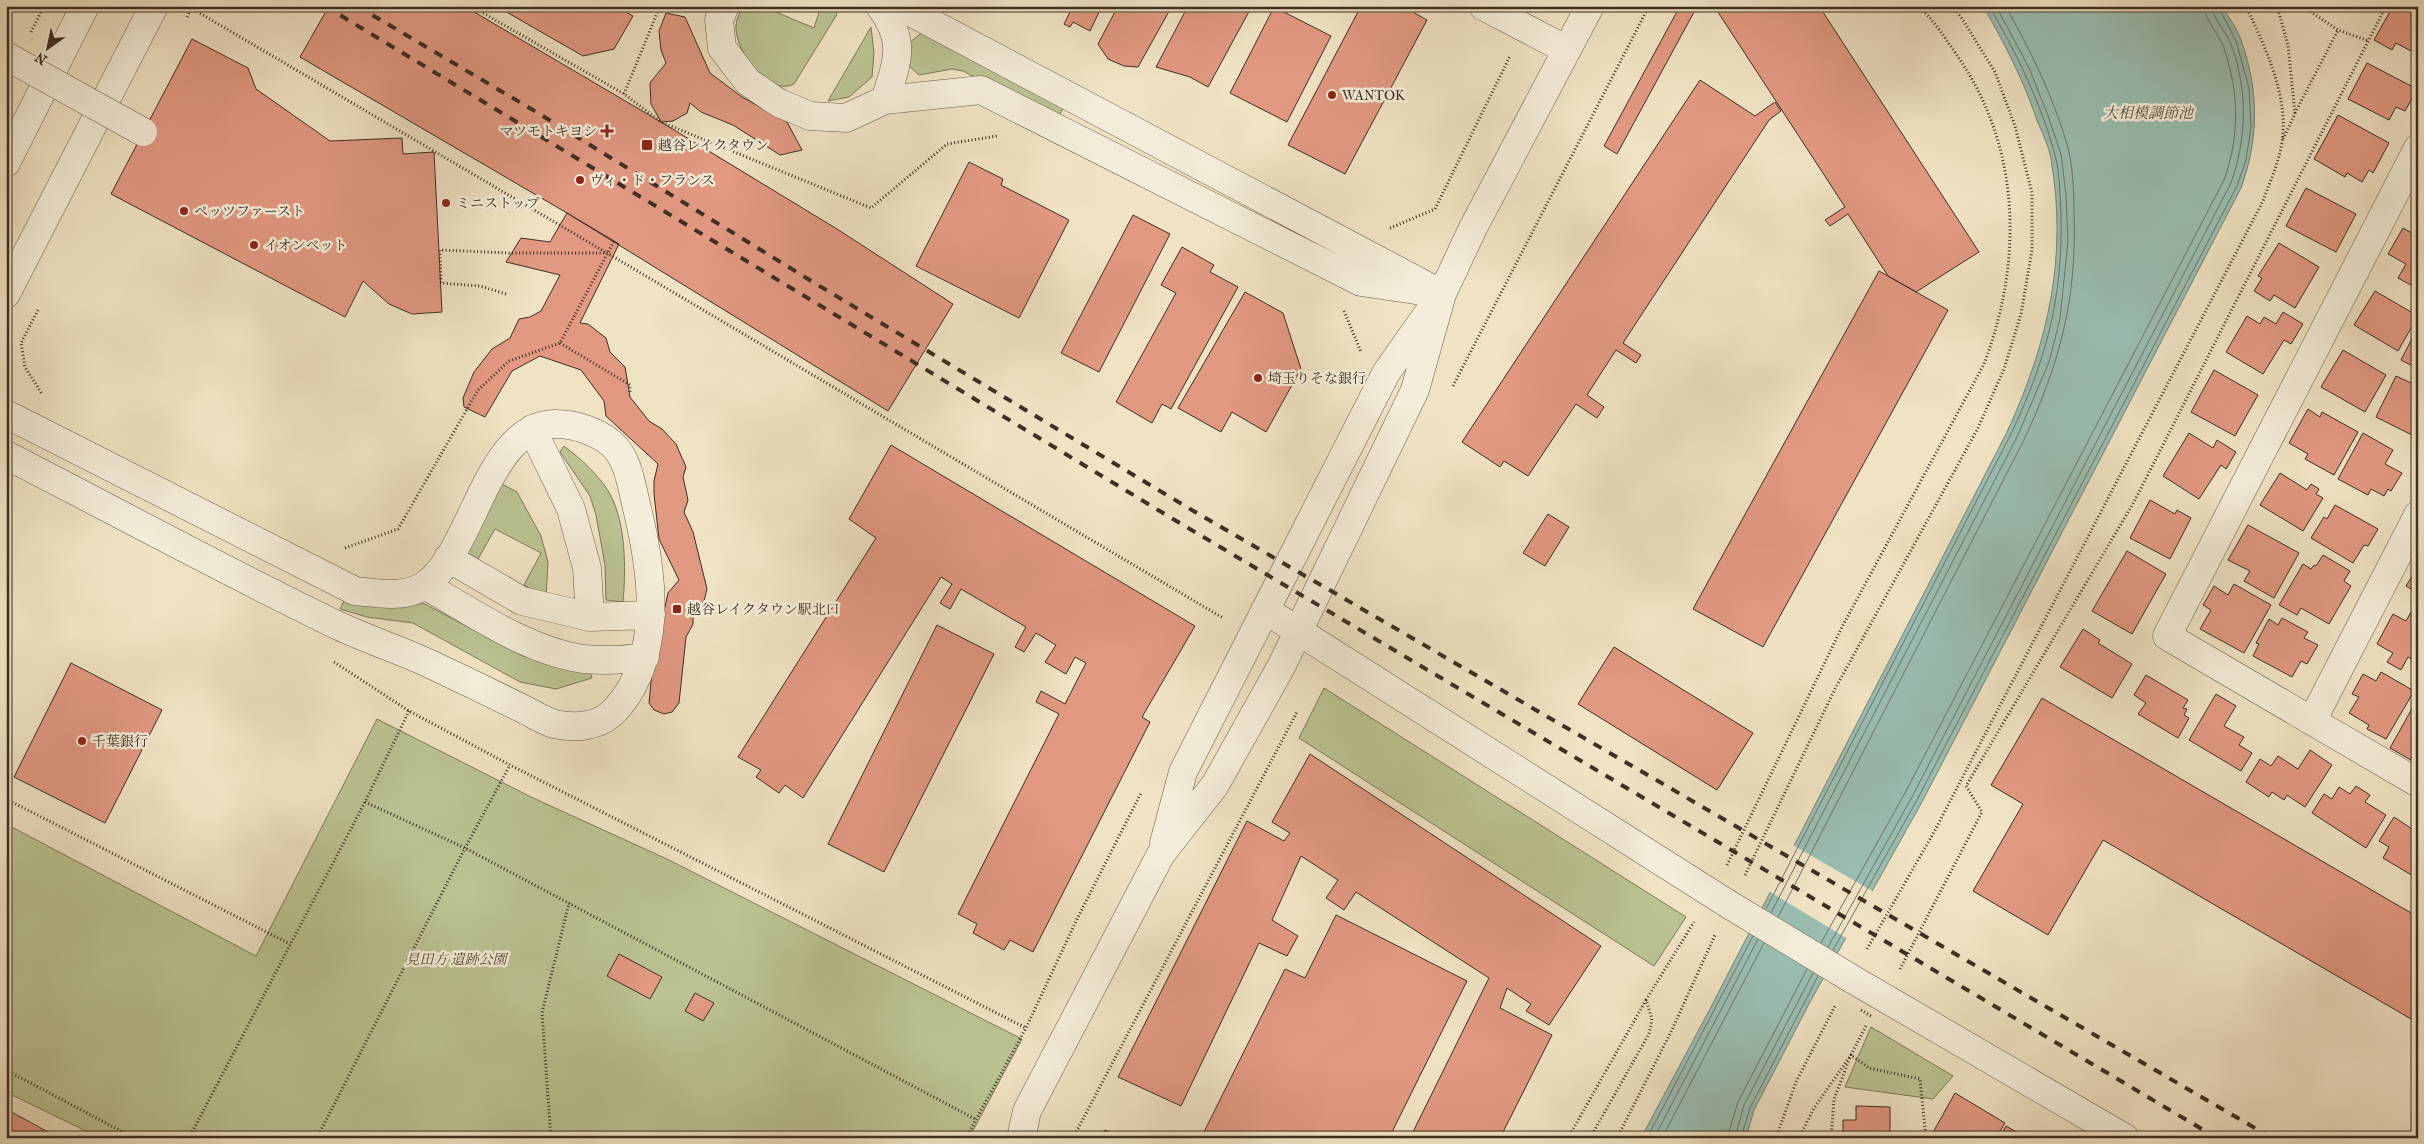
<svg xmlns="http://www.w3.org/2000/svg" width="2424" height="1144" viewBox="0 0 2424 1144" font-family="'IM FELL French Canon','Noto Serif JP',serif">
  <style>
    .green { fill: #bbc393; stroke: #7c795b }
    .water { fill: #9abeb2; stroke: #758579 }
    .pier { fill: #f0e3c4 }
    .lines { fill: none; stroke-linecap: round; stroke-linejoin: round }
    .shore { stroke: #6c766a; stroke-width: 1 }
    .building { fill: #e29982; stroke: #3d2f23 }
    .minor-casing { stroke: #6a5c4b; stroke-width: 29 }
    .path { stroke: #3d2f23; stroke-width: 3; stroke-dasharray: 1 2.5; stroke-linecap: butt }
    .minor { stroke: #f5edd9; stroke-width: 28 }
    .rail { stroke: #3d2f23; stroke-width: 4; stroke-dasharray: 9 9; stroke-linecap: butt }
    .minor-bridge-casing { stroke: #6a5c4b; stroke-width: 29; stroke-linecap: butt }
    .path-bridge { stroke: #3d2f23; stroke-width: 3; stroke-dasharray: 1 2.5; stroke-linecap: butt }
    .minor-bridge { stroke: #f5edd9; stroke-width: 28 }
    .poi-dot { fill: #8f2418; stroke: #f5edd9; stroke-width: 2 }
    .labels { text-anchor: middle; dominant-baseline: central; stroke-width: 5; stroke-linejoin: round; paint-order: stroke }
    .poi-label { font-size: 14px; fill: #3d2f23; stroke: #f5edd9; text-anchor: start }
    .park-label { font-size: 14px; font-style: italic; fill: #564d39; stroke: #f5edd9 }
    .water-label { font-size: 15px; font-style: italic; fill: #545347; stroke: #f5edd9 }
  </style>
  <rect width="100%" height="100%" fill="#f0e3c4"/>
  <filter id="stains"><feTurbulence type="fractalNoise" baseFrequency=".004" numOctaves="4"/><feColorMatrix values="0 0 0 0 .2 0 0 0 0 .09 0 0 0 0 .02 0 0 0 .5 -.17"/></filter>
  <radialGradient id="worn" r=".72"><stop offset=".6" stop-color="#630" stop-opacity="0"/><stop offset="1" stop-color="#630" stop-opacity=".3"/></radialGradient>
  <path class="green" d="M742 6H772L771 10 814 28 821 6H839L836 16 794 84C769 97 737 53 736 29 735 22 740 13 742 6Z
    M871 27 874 53 872 77 849 97 828 101Z
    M923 32 1065 105 1057 119 963 71 952 69 919 75 908 65 909 43Z
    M564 446C581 459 599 475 610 494 626 524 626 568 623 602L606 600 605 565 596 515 590 496 560 452Z
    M500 483 517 492 541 536 548 562 546 598 524 585 541 553 495 529 478 559 463 550Z
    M346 597 378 605 402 608 423 603 523 656 590 671 592 678 556 689 520 682 413 623 367 617 340 609Z
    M1324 688 1686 917 1654 966 1299 738Z
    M377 719 531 797 669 860 1022 1039 969 1138H100L6 1092V824L256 956Z
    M1871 1027 1953 1076 1933 1099 1845 1087Z"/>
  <path class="water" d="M1983 6H2222C2228 17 2237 28 2241 40 2259 90 2259 139 2241 188L1922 802 1810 1002 1754 1110 1746 1138H1641L1711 1007 2007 432C2048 343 2068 257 2051 159 2049 147 2043 134 2038 123 2024 81 2005 44 1983 6Z"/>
  <path class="pier" d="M1791 844 1874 892 1848 939 1767 890Z"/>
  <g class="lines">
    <path class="shore" d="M1766 909 2011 434C2046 360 2063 298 2061 215 2060 196 2060 174 2055 155 2041 103 2016 52 1989 6
      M1771 913 2017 437 2049 362 2060 319 2068 241 2066 195 2061 154 2047 113 2029 68 1996 6
      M1778 917 2024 440C2060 363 2077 299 2074 213 2074 193 2073 171 2069 152 2057 105 2030 48 2005 6
      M1821 943 1905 793 2224 180C2240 135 2239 93 2224 48 2219 33 2205 22 2204 6
      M1828 947 1912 797 2231 183C2247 137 2248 90 2231 44 2226 31 2213 20 2212 6
      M1833 950 1917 800 2237 186 2246 160 2251 127 2249 88 2236 41 2218 6
      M1647 1138 1753 936
      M1654 1138 1758 939
      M1662 1138 1764 943
      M1727 1138 1738 1102 1807 969
      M1735 1138 1744 1105 1813 973
      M1741 1138 1750 1108 1818 976"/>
  </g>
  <path class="building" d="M329 6H464L661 122 837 229 953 304 888 411 567 213 300 57Z
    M496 6H615L633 16 614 49 583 56Z
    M1068 6H1102L1090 31 1073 22 1070 27 1064 24 1072 8Z
    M1118 6H1172L1138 67 1124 66 1108 59 1098 44Z
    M1188 6H1252L1208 87 1190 77 1156 67Z
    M1361 6H1402L1427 20 1345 174 1288 145Z
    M1680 6 1694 12 1617 154 1604 146Z
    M1714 6H1819L1979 252 1916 292 1888 276 1848 214 1830 226 1825 220 1845 207Z
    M2393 6H2418V47L2415 45 2411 51 2396 43 2392 50 2374 40Z
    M1274 7 1331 36 1287 122 1230 93Z
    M666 13 685 17 710 73 742 97 787 122 802 150 780 155 733 125 701 112 690 103 687 113 673 121 661 122 651 104 650 83 666 63 661 50 659 31Z
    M192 39 248 68 256 89 330 141 402 138 403 154 434 152 442 312 412 314 389 304 363 281 345 317 111 194Z
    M2367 63 2417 89 2405 111 2396 107 2389 120 2348 99Z
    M1700 80 1755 116 1775 102 1781 111 1769 120 1623 343 1641 355 1636 363 1616 350 1587 395 1604 407 1597 418 1576 404 1528 476 1504 461 1500 467 1462 442Z
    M2338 115 2389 143 2373 173 2369 170 2362 182 2347 173 2345 177 2314 159Z
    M969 162 1003 179 1001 185 1069 220 1019 318 916 266Z
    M2306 188 2356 214 2336 252 2286 226Z
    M567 213 619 244 580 323 588 324 606 338 610 352 625 367 630 397 649 421 662 429 676 444 686 467 683 477 688 500 684 512 693 532 707 589 704 601 693 616V624L686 637 679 703 672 712 664 714 654 710 649 703 653 662 668 593 679 580 659 539 654 494V481L658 464 606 416 604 401 581 370 540 356 512 371 485 417 464 407 463 398 474 372 492 349 510 338 519 319 530 317 541 311 560 275 506 262 521 238 550 242Z
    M1133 215 1170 234 1099 372 1061 353Z
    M2403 228 2417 236 2418 234V289L2398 278 2406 264 2388 254Z
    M2279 243 2319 267 2295 308 2274 295 2270 301 2254 291 2262 278 2258 276Z
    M1182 247 1214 265 1210 272 1238 287 1171 409 1162 404 1152 423 1116 402 1176 293 1161 285Z
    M1879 271 1948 310 1763 647 1693 609Z
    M2375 291 2418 316 2398 351 2354 325Z
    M1245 292 1283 313 1301 369 1266 432 1232 412 1221 432 1178 408Z
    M2283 312 2303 324 2291 344 2284 340 2263 374 2226 352 2247 316 2260 324 2264 317 2276 324Z
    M2418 327V369L2401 360Z
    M2343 350 2386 375 2365 412 2321 387Z
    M2214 370 2258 395 2235 436 2191 412Z
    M2396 376 2418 386V438L2376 417Z
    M2308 409 2320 417 2322 412 2358 432 2334 475 2305 459 2308 454 2289 443Z
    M2189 433 2213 448 2217 440 2236 452 2226 469 2221 465 2199 499 2163 476Z
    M2363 433 2393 450 2385 464 2402 473 2391 491 2388 489 2384 496 2371 489 2368 495 2338 479Z
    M891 445 1195 626 1142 717 1150 722 1033 952 1010 940 1004 950 973 933 977 924 958 914 1059 714 1036 702 1041 691 1065 704 1086 663 1075 657 1066 674 1045 662 1056 645 1036 633 1024 652 1015 647 1026 627 961 589 950 609 940 603 952 584 941 577 803 798 785 785 779 793 756 777 761 770 738 757 876 538 849 519Z
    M2280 473 2307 490 2311 484 2319 489 2316 494 2323 498 2303 531 2260 505Z
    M2150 500 2175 514 2177 510 2191 518 2170 559 2130 538Z
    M2335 505 2378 529 2368 546 2364 545 2353 563 2311 538 2324 517 2327 519Z
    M1548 514 1569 527 1545 566 1523 553Z
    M2248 525 2299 553 2274 598 2244 581 2250 571 2228 560Z
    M2127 551 2166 574 2132 634 2092 611Z
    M2323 555 2350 571 2344 581 2351 586 2329 624 2301 608 2297 615 2279 605 2303 564 2311 569 2314 565 2316 566Z
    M2418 567V593L2406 586Z
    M2234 584 2271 605 2244 653 2200 629 2211 610 2203 605 2214 586 2228 595Z
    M2411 612 2418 616V663L2408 657 2401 670 2387 662 2393 653 2377 644 2393 614 2406 621Z
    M2282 618 2308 632 2304 638 2318 645 2307 664 2301 661 2292 677 2253 656 2259 644 2256 643 2269 619 2278 625Z
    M937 625 994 654 884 872 828 844Z
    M2083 629 2100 640 2098 643 2132 664 2112 698 2060 667Z
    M1614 647 1753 733 1717 790 1578 704Z
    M71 663 162 710 105 823 14 777Z
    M2381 672 2414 691 2386 739 2367 729 2369 725 2349 713 2359 697 2352 694 2363 674 2376 681Z
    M2146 675 2188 700 2183 708 2187 709 2184 715 2189 718 2178 738 2138 714 2146 703 2134 695Z
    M2216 694 2236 706 2224 726 2244 737 2239 745 2252 753 2241 771 2189 740Z
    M2042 698 2418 917V1023L2103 840 2048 935 1973 891 2023 804 1991 785Z
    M2414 705 2418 708V752L2411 760 2390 748Z
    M2310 750 2332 765 2305 807 2287 795 2284 800 2272 792 2269 797 2246 782 2260 759 2271 766 2278 756 2298 769Z
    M1310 754 1601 946 1549 1025 1526 1011 1531 1004 1507 988 1500 1008 1552 1035 1500 1138H1410L1489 978 1356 892 1344 910 1326 898 1338 880 1301 856 1272 920 1298 936 1287 956 1259 943 1181 1106 1118 1077 1247 821 1284 841 1290 833 1272 822Z
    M2356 786 2370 795 2365 802 2386 815 2366 848 2312 813 2324 794 2332 799 2339 787 2350 794Z
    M2394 817 2418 833V879L2383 858 2389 847 2379 841Z
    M1336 915 1467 981 1389 1138H1201L1285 969 1305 978Z
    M619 954 662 977 650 999 607 976Z
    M695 993 714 1003 703 1021 685 1011Z
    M1955 1093 2005 1123 1996 1138 1931 1136Z
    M1856 1106 1890 1107V1138H1843V1120H1856Z
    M6 1109 59 1138H6Z
    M2006 1126 2027 1138H1999Z
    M1105 1130 1121 1138H1101Z"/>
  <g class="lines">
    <g class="minor-casing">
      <path id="minor" d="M725 6 719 20 722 48 748 82 779 103 810 116 846 118 885 100 981 90 1361 282 1442 294 899 6
        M880 6C907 42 897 62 885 100
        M1483 6 1567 50
        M2418 148 2167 636 2418 783
        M6 163 85 6
        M6 294 154 6
        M6 414 355 591C378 593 404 599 425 585 473 553 487 422 557 424 575 424 598 432 612 444 628 459 631 483 636 504 651 565 663 639 627 695 616 711 606 722 587 725 578 727 564 726 554 724 542 720 530 712 519 707 489 692 460 678 430 664 400 650 369 640 339 626 227 572 117 512 6 455
        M532 429 571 509 587 568 590 617 651 615
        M448 558 522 601 590 617
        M425 585C471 612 530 652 584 659 605 661 624 660 645 657
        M1265 610 1725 902
        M2312 721 2418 515
        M1164 843 1183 772 1386 373 1431 309
        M1852 979 2125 1138
        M1021 1138 1027 1111 1161 854 1215 785 1282 665 1415 390 1442 294 1473 228 1590 6"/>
    </g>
    <path class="path" d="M471 6 624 94 661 122 871 208 947 144 997 136
      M2277 6 2288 45 2295 114 2282 141
      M2307 6 2308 10 2338 30 2369 41
      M191 8 607 253
      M187 17 192 6
      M31 32 44 6
      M624 94 660 6
      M2295 113 2338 30
      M1390 228 1435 209 1510 56
      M506 294 480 286 441 283 440 250 509 253H607L1223 618
      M38 310 21 343 25 367 42 394
      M1344 311 1361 352
      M560 343 630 385V392
      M1453 386 1649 6
      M345 548 398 529 478 390 509 361 560 343 614 241
      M334 662 409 711 510 765 1026 1028
      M6 799 290 944
      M365 802 465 848 975 1119
      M1727 865 1842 627 1984 364C2024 259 2021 144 1954 51 1943 35 1933 19 1918 6
      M1745 875 1835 689 1978 428 2004 369 2021 314 2032 250V193L2015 126 1995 72 1961 17 1952 6
      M1867 949 1933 834 2263 201C2270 182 2279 162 2282 142 2289 96 2265 47 2246 6
      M1900 969 1982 812 1966 786 2134 502 2386 6
      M1646 1000 1694 922
      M1866 1026 1851 1055 1869 1068 1920 1079 1926 1138
      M6 1070 134 1138
      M189 1138 365 802 409 711
      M317 1138 465 848 510 765
      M551 1138 542 1013 569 903
      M966 1138 1026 1028 1077 919 1141 793
      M1073 1138 1297 712
      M1568 1138 1646 1000 1652 1019 1649 1034 1590 1138
      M1617 1138 1671 1032 1715 935
      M1776 1138 1796 1082 1835 1006
      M1799 1138 1814 1108 1851 1055 1834 1099 1831 1138"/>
    <use href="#minor" class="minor"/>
    <path class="rail" d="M325 6 1173 519 2217 1138
      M357 6 533 110 813 282 1185 506 2272 1138"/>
    <g class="minor-bridge-casing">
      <path id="minor-bridge" d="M6 56 143 132
        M1725 902 1852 979"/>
    </g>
    <path class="path-bridge" d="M1861 1010 1871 1016"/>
    <use href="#minor-bridge" class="minor-bridge"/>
  </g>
  <g class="poi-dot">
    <circle cx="1332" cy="95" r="5"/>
    <path d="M604.5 123.5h5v5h5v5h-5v5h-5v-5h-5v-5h5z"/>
    <rect x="641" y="139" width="12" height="12" rx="2.5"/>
    <circle cx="580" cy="180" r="5"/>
    <circle cx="446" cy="203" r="5"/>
    <circle cx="184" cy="211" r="5"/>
    <circle cx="254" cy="245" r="5"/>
    <circle cx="1258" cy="378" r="5"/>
    <rect x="672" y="604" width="10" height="10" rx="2.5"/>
    <circle cx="82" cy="741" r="5"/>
  </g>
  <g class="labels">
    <g class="poi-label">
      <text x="1342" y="95">WANTOK</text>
      <text x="597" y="131" text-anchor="end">マツモトキヨシ</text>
      <text x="658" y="145">越谷レイクタウン</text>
      <text x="590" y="180">ヴィ・ド・フランス</text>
      <text x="456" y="203">ミニストップ</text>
      <text x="194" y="211">ペッツファースト</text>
      <text x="264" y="245">イオンペット</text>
      <text x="1268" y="378">埼玉りそな銀行</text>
      <text x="687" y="609">越谷レイクタウン駅北口</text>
      <text x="92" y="741">千葉銀行</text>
    </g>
    <g class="park-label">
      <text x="456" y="959">見田方 遺跡公園</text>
    </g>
    <g class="water-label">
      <text x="2148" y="113">大相模調節池</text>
    </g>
  </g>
  <rect width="2424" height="1144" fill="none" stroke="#f0e3c4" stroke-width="25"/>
  <rect x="8" y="8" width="2409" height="1129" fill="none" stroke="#3d2f23" stroke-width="2.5"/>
  <rect x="12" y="12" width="2399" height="1119" fill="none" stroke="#3d2f23"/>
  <g transform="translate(48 48) rotate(213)" stroke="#f5edd9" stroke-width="4" paint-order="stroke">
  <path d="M0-4L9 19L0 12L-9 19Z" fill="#3d2f23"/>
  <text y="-8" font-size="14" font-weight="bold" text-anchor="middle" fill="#3d2f23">N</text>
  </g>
  <rect width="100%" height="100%" filter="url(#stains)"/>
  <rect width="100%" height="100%" fill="url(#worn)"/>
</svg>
